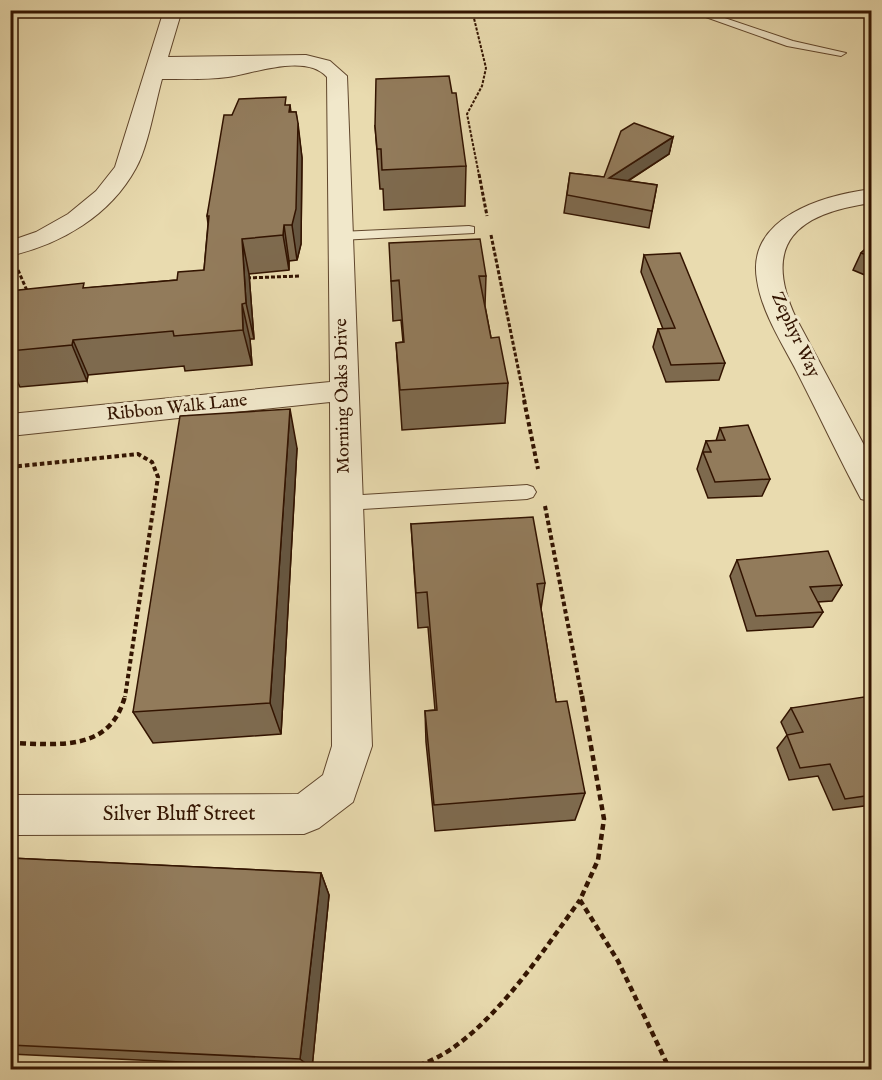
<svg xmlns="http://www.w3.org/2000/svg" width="882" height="1080" viewBox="0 0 882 1080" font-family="'IM FELL English',serif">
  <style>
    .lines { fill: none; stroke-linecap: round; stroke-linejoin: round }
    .service-casing { stroke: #60462c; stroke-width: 2 }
    .minor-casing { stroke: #60462c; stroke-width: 2 }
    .path-far3 { stroke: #331401; stroke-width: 2; stroke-dasharray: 3 1.5; stroke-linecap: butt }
    .path-far2 { stroke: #331401; stroke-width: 3; stroke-dasharray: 4 2; stroke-linecap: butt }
    .path-far1 { stroke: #331401; stroke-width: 4; stroke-dasharray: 4.5 3; stroke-linecap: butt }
    .path { stroke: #331401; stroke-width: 4.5; stroke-dasharray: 6 4; stroke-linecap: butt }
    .service { fill: #f1e8cb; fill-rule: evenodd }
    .minor { fill: #f1e8cb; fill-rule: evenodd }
    .wall { fill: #7e6a4e; stroke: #331401; stroke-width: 1.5 }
    .shaded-wall { fill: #665640; stroke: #331401; stroke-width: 1.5 }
    .building { fill: #927b5b; stroke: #331401; stroke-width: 1.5 }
    .labels { text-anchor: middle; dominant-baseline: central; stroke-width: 6; stroke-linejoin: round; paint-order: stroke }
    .street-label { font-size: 18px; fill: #331401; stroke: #f1e8cb }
    .near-street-label { font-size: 21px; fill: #331401; stroke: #f1e8cb }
  </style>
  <rect width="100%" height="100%" fill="#e9dbaf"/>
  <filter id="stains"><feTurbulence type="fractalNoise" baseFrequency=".00333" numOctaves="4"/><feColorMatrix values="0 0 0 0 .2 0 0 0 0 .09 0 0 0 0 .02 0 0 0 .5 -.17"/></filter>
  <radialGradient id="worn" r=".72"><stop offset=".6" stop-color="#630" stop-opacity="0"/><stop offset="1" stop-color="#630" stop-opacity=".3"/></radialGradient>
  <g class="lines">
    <g class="service-casing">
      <path id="service" d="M686 10H701L793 41 846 53 841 56 787 46Z
        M469 226 474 227V233L340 240 333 236 340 232Z
        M527 485 533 487 536 492 533 497 527 499 346 510 340 508 337 503 340 498 346 496Z"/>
    </g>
    <g class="minor-casing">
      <path id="minor" d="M164 10H182L168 57 306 55 330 61 347 76 372 746 353 802 319 828 304 834 10 835V795L298 794 323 775 332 746 330 402 10 436V414L330 382 327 77C306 53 255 73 228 77 206 80 184 79 162 79 155 104 148 147 136 168 110 216 61 244 10 256V241L36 232 68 214 96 191 115 167Z
        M872 189V203C797 213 761 243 796 318L872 460V502L861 499C839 458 820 417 799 376 784 346 762 314 757 280 746 217 824 195 872 189Z"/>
    </g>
    <path class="path-far3" d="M472 10 486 68 482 86 467 114 479 175"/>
    <path class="path-far2" d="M479 174 487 216
      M491 235 525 402
      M18 270 28 293
      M247 278 299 276"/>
    <path class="path-far1" d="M524 400 538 469
      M10 467 138 454 152 462 158 477 125 697
      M545 506 582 697"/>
    <path class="path" d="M582 696 604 819 598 860 580 900 618 961 670 1070
      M10 743C58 744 110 753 125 696
      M379 1070C391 1069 404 1070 416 1066 481 1048 542 952 580 900"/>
    <use href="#service" class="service"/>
    <use href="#minor" class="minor"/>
  </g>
  <path class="wall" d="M290 105 291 112H296L302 158 301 244 297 260 289 261V270L249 274 254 339H250L252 365 185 371 184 366 88 375 87 381 20 387 12 371H10V291L86 288 177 280 204 270 208 224 207 216 232 115Z
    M375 126 466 166 465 206 384 210 383 189H380Z
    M673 137 669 154 628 181 657 185 649 228 564 213 570 173 604 177Z
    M872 243V278L853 270 861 253Z
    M644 255 725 363 719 380 666 382 653 347 658 329H663L641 272Z
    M486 276 485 306 491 338 508 383 505 423 402 430 396 343 403 342 401 320 393 321 391 281Z
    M720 428 770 479 762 496 708 498 697 469 706 441H716Z
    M297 448 281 734 153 743 133 712Z
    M411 524 545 583 541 609 556 702 585 793 575 820 435 831 426 742 425 711 435 710 428 627 418 628Z
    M737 560 842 585 832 601 818 602 823 612 813 627 747 631 730 576Z
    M791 708 872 712V805L833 810 818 776 789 780 777 748 787 735 781 722Z
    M10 858 321 873 329 895 312 1068 10 1054Z"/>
  <path class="shaded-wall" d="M298 123 302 158 301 244 297 260 292 225Z
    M673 137 669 154 606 195 609 178Z
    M284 225 289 261V270L283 235Z
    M242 239 249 274 254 339 246 303Z
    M242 304 250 339 252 365 243 330Z
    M73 340 88 375 87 381 72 345Z
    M290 409 297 448 281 734 270 703Z
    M321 873 329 895 312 1068 300 1059Z"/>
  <path class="building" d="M449 76 452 93H456L466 166 382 170 381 149H377L375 126 376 79Z
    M286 97 285 105H290L289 112H296L298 123 296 209 292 225H284L283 235 242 239 246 303 242 304 243 330 174 336 173 331 73 340 72 345 10 351V291L84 283 83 288 177 280 178 272 204 270 209 216H207L224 115H232L239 99Z
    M634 123 673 137 609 178 657 185 652 211 567 195 570 173 604 177 621 131Z
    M480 239 486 276H479L491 338 499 337 508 383 400 390 396 343 404 342 399 280 391 281 389 243Z
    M872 243V257L861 253Z
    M680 253 725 363 671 365 658 329 675 328 644 255Z
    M290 409 270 703 133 712 180 416Z
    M748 425 770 479 715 482 703 452H711L706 441 725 440 720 428Z
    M533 517 545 583 537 584 556 702 567 701 585 793 434 805 425 711 437 710 427 592 416 593 411 524Z
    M828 551 842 585 810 587 823 612 756 616 737 560Z
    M864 697 872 712V795L845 799 830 764 800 768 787 735 803 732 791 708Z
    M10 858 321 873 300 1059 10 1045Z"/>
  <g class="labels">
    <g class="street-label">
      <text transform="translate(795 335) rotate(65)">Zephyr Way</text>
      <text transform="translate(343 396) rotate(-91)">Morning Oaks Drive</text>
      <text transform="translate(177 408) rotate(-6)">Ribbon Walk Lane</text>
    </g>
    <g class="near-street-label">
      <text x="179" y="814">Silver Bluff Street</text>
    </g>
  </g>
  <rect width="882" height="1080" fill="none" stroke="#e9dbaf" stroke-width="36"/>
  <rect x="12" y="12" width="858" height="1056" fill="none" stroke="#331401" stroke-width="3"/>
  <rect x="18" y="18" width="846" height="1044" fill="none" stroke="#331401" stroke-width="1.5"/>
  <rect width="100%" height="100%" filter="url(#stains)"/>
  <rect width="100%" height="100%" fill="url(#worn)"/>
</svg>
